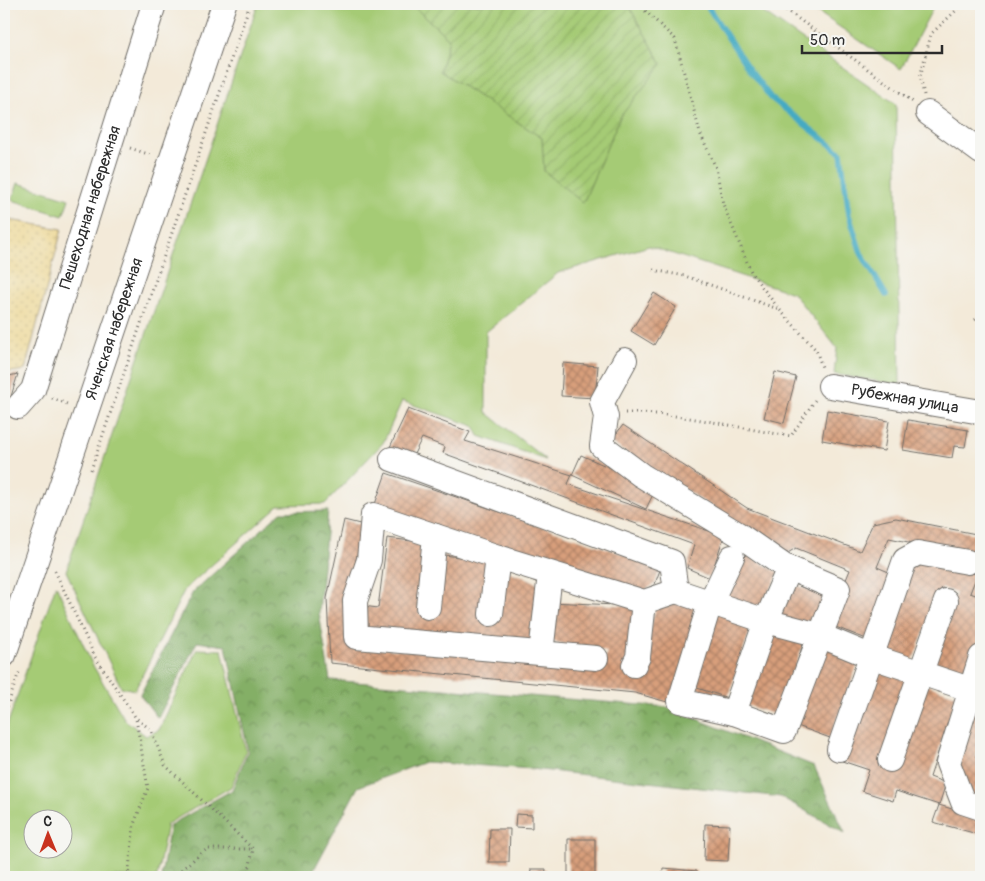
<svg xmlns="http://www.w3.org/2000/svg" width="985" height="881" viewBox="0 0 985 881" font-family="Pangolin,sans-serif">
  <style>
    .grass { fill: #a5cb75; stroke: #687b50; fill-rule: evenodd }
    .forest { fill: url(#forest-crowns); stroke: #586d48 }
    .sand { fill: url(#sand-dots); stroke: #8c8264 }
    .garden { fill: url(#garden-furrows); stroke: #687b50 }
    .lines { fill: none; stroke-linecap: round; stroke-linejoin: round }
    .stream { stroke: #44aac3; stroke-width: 5.5 }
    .building { fill: url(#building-cross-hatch) }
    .minor-casing { stroke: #716e68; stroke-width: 26 }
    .path { stroke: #716e68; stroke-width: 3; stroke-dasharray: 1 4; stroke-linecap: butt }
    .minor { stroke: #fff; stroke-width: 24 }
    .labels { text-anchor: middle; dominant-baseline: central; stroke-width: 4.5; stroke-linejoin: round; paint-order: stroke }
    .street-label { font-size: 16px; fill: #2b2b2b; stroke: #f6f6f2 }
  </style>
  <defs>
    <pattern id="forest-crowns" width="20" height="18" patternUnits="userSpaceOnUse" patternTransform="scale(1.25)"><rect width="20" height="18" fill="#84af66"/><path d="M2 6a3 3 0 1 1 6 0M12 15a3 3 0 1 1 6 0" fill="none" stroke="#6c8f54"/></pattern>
    <pattern id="sand-dots" width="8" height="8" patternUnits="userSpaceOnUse" patternTransform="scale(1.25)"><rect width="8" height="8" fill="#eeda9e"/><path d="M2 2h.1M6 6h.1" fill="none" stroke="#cb8" stroke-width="1.8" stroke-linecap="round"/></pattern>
    <pattern id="garden-furrows" width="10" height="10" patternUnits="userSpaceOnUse" patternTransform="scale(1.25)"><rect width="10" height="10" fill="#a5cb75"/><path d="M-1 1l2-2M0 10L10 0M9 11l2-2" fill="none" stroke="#8eae65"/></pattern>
    <pattern id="building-cross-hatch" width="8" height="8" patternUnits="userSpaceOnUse" patternTransform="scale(1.25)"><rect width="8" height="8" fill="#d89f7c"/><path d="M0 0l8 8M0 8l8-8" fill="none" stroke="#af8266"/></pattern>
  </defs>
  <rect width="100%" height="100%" fill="#f6f6f2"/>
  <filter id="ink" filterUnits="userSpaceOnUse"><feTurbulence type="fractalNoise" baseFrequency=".02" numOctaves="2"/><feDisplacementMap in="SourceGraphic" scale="10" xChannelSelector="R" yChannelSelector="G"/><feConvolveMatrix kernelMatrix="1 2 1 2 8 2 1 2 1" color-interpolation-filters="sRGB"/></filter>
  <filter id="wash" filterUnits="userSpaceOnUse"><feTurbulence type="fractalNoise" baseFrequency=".0096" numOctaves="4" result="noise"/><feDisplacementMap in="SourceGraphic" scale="20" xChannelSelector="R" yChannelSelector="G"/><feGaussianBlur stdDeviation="1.12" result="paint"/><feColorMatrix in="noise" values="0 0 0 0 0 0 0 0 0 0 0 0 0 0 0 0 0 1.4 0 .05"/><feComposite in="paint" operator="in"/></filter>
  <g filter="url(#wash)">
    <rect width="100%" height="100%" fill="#f3ead9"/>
    <path class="grass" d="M258 4H751L896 104 900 385 834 374 837 348 793 293 649 246 558 273 486 332V412L546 460 479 436 474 426 402 401 383 443 325 504 279 505 185 589 135 690 121 687 66 571Z
      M806 4H935L901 69Z
      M18 183 69 199 63 216 12 200Z
      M56 585 92 664 125 720 146 736 159 730 197 649 222 650 246 751 231 787 167 824 157 877H4V734ZM32 818H62V848H32Z"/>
    <path class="forest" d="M328 511 319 613 330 680 667 707 814 766 845 833 781 797 532 769 425 762 358 787 310 877H161L170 825 232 790 248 751 226 646 197 642 158 718 140 695 193 592 281 512Z"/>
    <path class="sand" d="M4 219 62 229 25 370 4 373Z"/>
    <path class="garden" d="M411 4H624L630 8 662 64 620 117 583 203 544 171 542 138 440 71 449 39Z"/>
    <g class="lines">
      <path class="stream" d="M706 4 748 68 771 98 841 153 849 215 861 253 886 295"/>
    </g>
    <g id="blocks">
      <path class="building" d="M654 293 676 307 654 345 631 331Z
        M563 363 598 366 595 398 561 396Z
        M775 372 796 377 784 423 764 418Z
        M18 374 7 409 4 410V377Z
        M408 409 470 432 465 441 572 475 568 484 724 536 710 578 687 568 694 545 443 453 445 447 422 438 412 458 390 447Z
        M827 410 889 421 884 451 822 440Z
        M908 420 968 430 965 447 954 446 952 458 903 450Z
        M623 425 747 508 860 551 873 523 896 518 981 535V557L889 538 877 567 891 573 869 640 828 624 850 570 796 548 786 554 610 442Z
        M581 455 656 488 646 509 572 475Z
        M386 473 661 567 655 584 635 596 374 507Z
        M344 520 364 525 347 599 349 646 603 666 607 652 550 641V602L638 606 624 671 639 677 656 606 671 599 701 609 671 703 635 693 330 663 327 598Z
        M387 538 428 543 419 613 437 616 444 555 489 561 481 621 497 623 503 570 523 576 544 586 536 650 361 628 363 606 378 608Z
        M746 554 779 573 756 615 722 596Z
        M934 561 976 574 981 561V582L975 580 970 593 981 597V633L966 679 930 666 956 593 942 588 913 660 879 648 913 562Z
        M792 583 828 598 814 631 778 616Z
        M715 611 752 624 728 698 691 686Z
        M768 629 804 641 779 716 743 704Z
        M822 645 860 659 830 738 792 724Z
        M873 668 957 695 930 777 946 783 939 805 896 791 893 801 862 791 869 770 842 761Z
        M976 698 981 699V738L976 756 981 758V802L973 800 954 769Z
        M939 805 981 818V835L933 822Z
        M516 814 532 815V828L515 827Z
        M705 824 730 825 728 861 704 860Z
        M490 829H510L509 862H489Z
        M568 839H595V877H568Z
        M663 868 697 871 696 877H662Z
        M531 869H546L545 877H530Z"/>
    </g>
  </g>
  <g filter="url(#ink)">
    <use href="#blocks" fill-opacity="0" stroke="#716e68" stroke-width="1"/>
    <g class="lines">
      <g class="minor-casing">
        <g id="minor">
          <path d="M928 113 981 152"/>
          <path d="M625 360 602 402 606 417 602 446 641 475 738 534 784 566 838 589 784 731 734 713"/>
          <path id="s1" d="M830 386 981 412"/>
          <path id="s2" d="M18 407 33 390 154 4"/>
          <path d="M392 459 672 562 676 591 766 621 819 635 870 656 981 693"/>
          <path d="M732 557 710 603 680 701 734 713 766 621 789 568"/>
          <path d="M428 607 435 536"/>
          <path d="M491 614 498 557"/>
          <path d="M541 653 550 574"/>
          <path id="s3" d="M4 655 224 4"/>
          <path d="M981 657 948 763 963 802 981 808"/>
          <path d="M596 658 356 637 355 601 369 560 373 515 498 557 644 602 676 591"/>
          <path d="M634 665 638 657 644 602"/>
          <path d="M839 749 905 560 918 553 968 562"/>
          <path d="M890 760 946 601"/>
        </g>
      </g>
      <path class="path" d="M638 4 675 39 700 133 716 168 723 204 752 274 779 309 816 350 822 367
        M778 4 913 102
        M924 95 920 77 931 34 963 4
        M130 148 151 155
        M981 210 979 212 981 220
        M653 270 685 276 778 309
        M975 320 981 315
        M52 398 67 404
        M625 413C681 412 735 428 791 436L815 400
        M91 470 250 4
        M55 571 95 657 136 718 151 730 165 765 253 849H207L172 877
        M4 716 20 669
        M128 877 134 824 148 788 136 719
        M248 877 253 849"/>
      <use href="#minor" class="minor"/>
    </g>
  </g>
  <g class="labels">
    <g class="street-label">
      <text stroke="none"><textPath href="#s2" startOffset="214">Пешеходная набережная</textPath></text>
      <text stroke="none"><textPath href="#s3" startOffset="344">Яченская набережная</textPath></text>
      <text stroke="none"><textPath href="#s1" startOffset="76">Рубежная улица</textPath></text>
    </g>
  </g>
  <rect width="985" height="881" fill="none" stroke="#f6f6f2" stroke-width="20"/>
  <g transform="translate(48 834) rotate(359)"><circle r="24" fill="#f6f6f2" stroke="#a5a5a2"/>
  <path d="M0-4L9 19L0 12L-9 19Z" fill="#c8321e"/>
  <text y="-8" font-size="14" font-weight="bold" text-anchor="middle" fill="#2b2b2b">С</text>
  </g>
  <path d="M802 45v8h140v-8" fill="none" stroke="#2b2b2b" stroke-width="2.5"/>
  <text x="810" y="45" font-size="15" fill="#2b2b2b" stroke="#f6f6f2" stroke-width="4" paint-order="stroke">50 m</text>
</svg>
